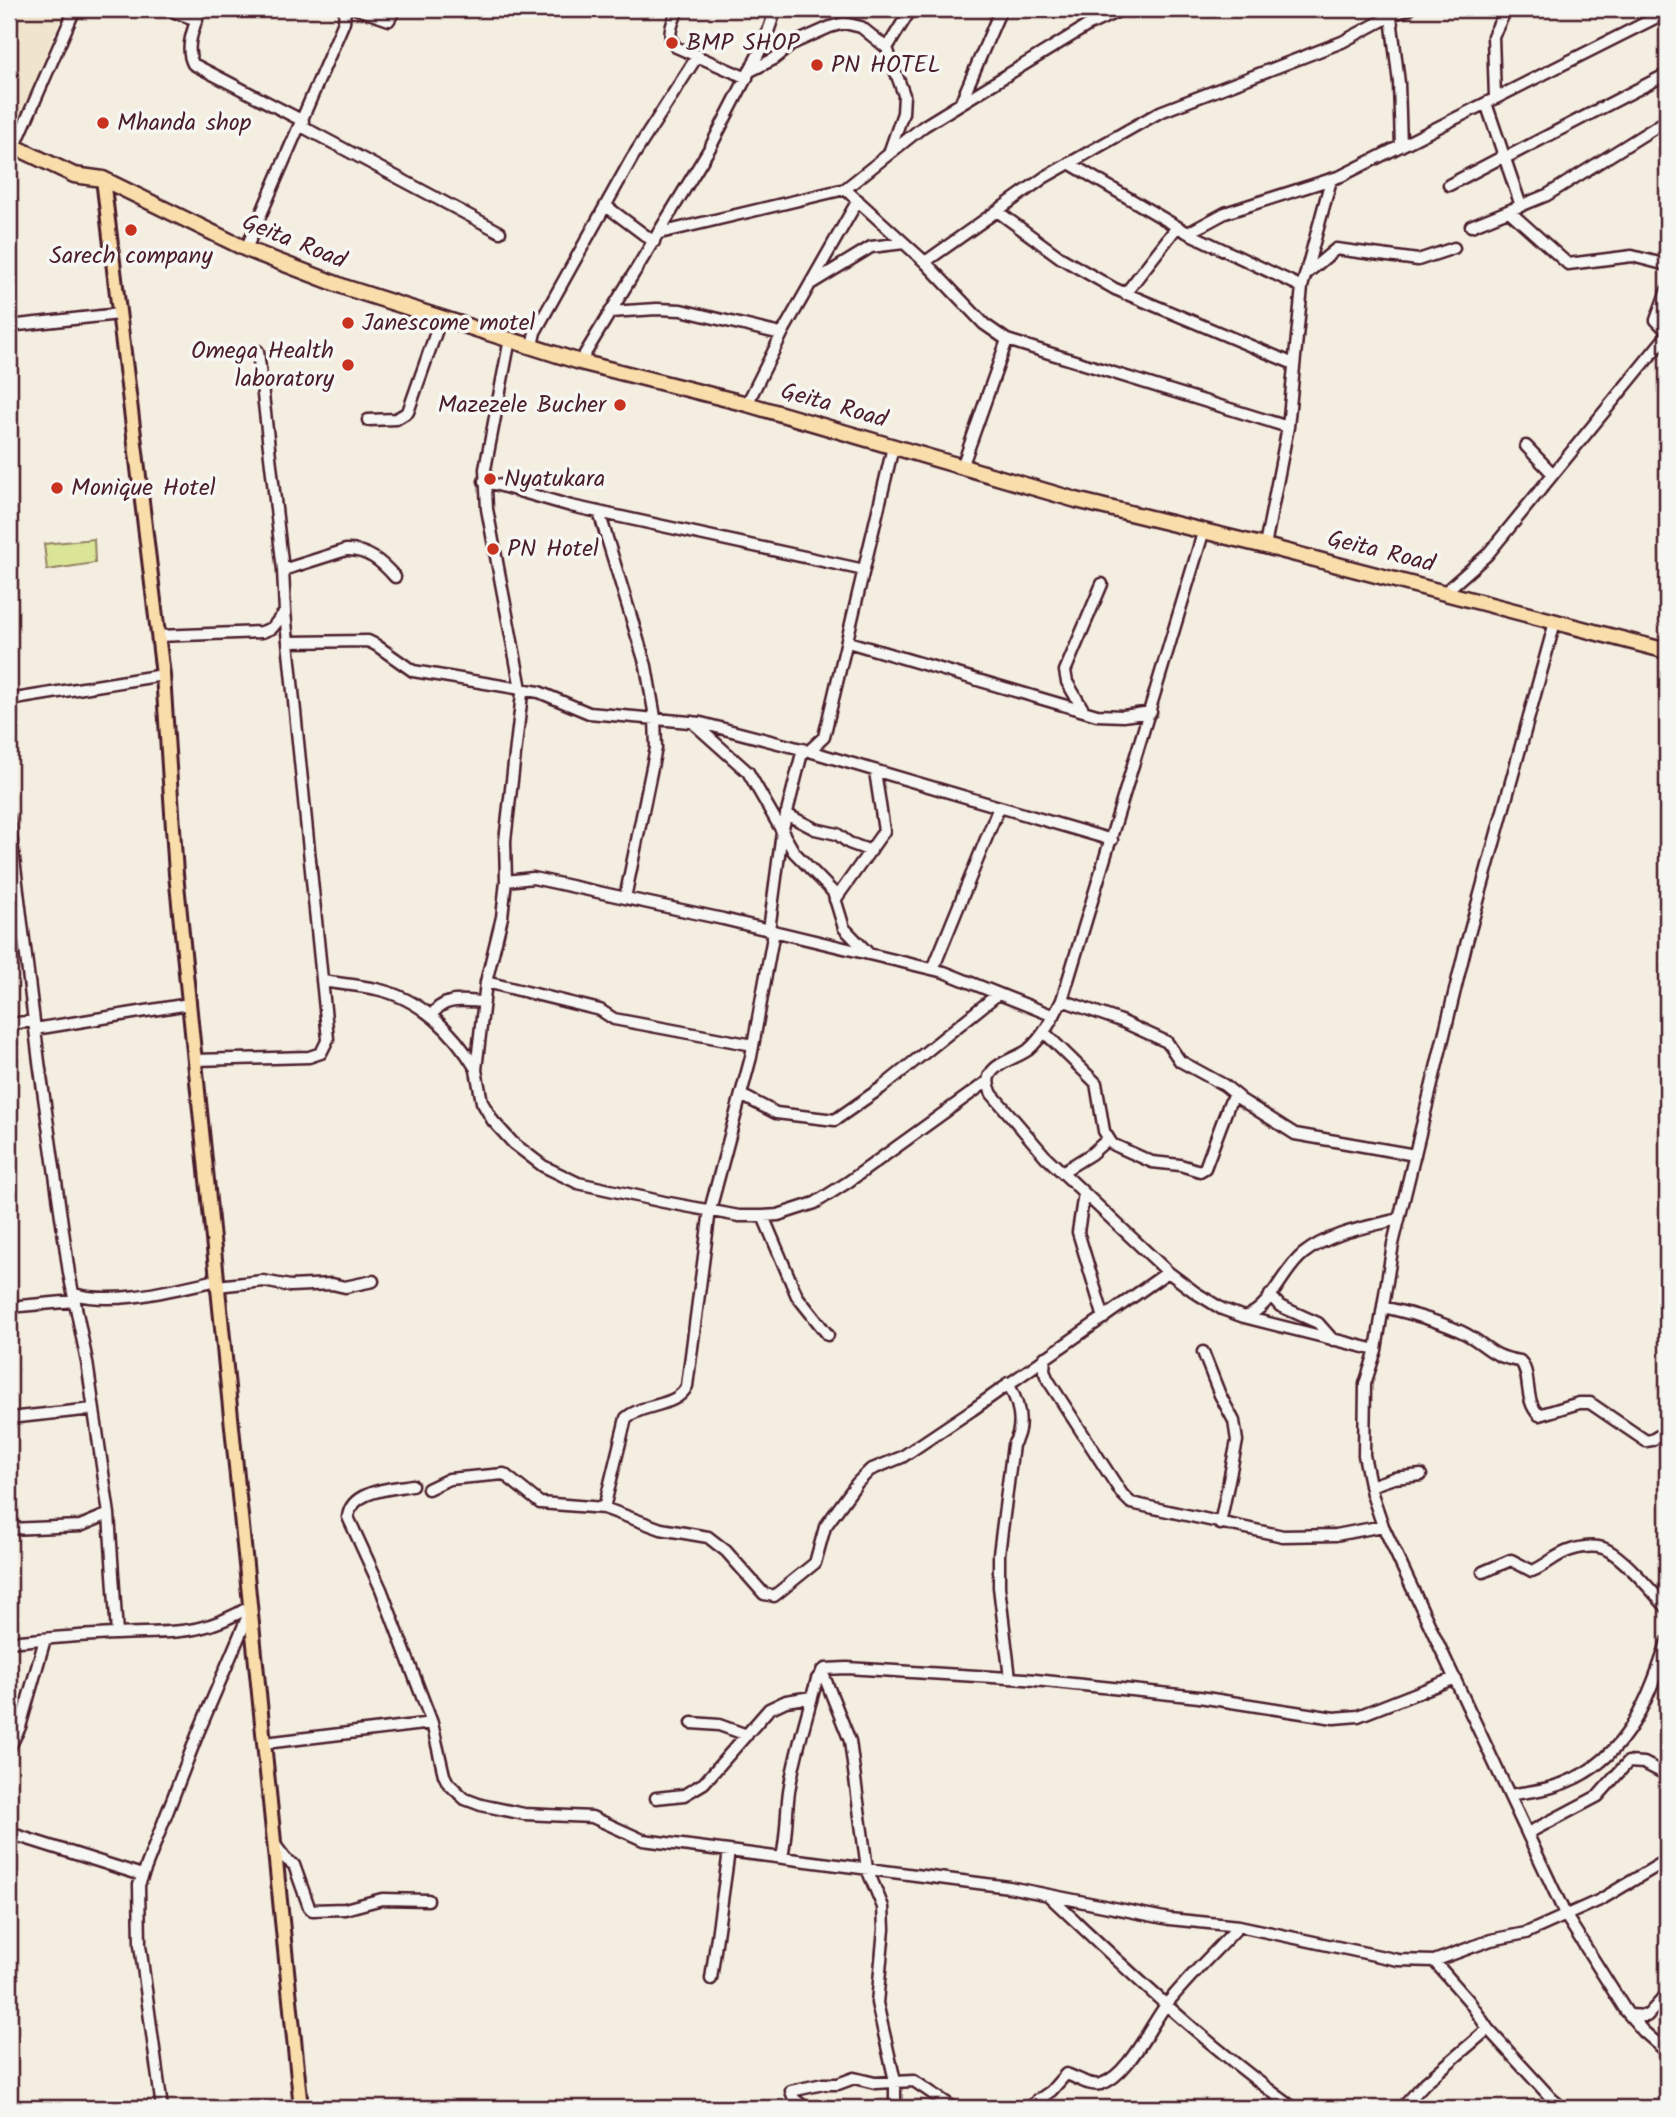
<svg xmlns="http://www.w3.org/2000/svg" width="1676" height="2117" viewBox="0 0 1676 2117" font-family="Kalam,sans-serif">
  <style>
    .built { fill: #f1e4cd }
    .green { fill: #dae598; stroke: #928262; stroke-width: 2 }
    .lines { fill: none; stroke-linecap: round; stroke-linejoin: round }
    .minor-casing { stroke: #4a1f2b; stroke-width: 15 }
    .major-casing { stroke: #4a1f2b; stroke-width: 18 }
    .highway-casing { stroke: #4a1f2b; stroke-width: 19 }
    .minor { stroke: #f6f6f2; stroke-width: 10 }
    .major { stroke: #f9ddab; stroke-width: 12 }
    .highway { stroke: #f9ddab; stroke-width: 14 }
    .poi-dot { fill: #c8321e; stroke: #f6f6f2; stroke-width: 2.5 }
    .labels { text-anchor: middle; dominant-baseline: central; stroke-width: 7; stroke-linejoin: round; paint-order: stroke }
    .poi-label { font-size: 24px; fill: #4a1f2b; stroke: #f6f6f2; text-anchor: start }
    .street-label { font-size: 24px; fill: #4a1f2b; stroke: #f6f6f2 }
  </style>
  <rect width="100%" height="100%" fill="#f4eee1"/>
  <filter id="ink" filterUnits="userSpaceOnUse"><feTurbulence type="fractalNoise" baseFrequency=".0143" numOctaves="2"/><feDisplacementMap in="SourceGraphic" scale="14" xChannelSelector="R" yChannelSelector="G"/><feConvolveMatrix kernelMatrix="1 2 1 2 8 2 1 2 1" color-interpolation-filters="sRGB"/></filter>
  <g filter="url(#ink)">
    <path class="built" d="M9 9H64L13 140 9 138Z"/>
    <path class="green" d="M94 539 95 563 47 570 44 544Z"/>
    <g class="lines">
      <g class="minor-casing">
        <path id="minor" d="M166 9 197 20
          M200 9C195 26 184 47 193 64L303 121
          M357 9 389 20 395 9
          M678 9C673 23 665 35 676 47L747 78
          M1390 9 1399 83 1401 146
          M1390 15 1410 9
          M887 48 911 9
          M750 71 774 59 794 43 830 27 844 23 861 27 887 48 904 95 903 113 889 153
          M1495 98 1493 36 1502 18V9
          M961 102 1001 9
          M1486 103 1521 206
          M301 126 500 232
          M15 146 75 9
          M1505 158 1667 74
          M1069 163 1188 233 1302 287
          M1449 185 1504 156
          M845 189 925 262 984 324 1007 340 1288 427
          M606 206 654 242
          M997 211 1061 258 1115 289 1294 364
          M1509 211 1568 264 1632 256 1667 265
          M1471 226 1547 195 1667 120
          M660 233 845 189 924 126 1087 26 1123 9
          M1188 233 1225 213 1341 176 1667 12
          M246 249 344 22 345 9
          M925 262 1045 177 1160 112 1342 42 1389 17
          M1306 274 1336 249 1418 260 1454 248
          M812 283 871 247 904 243
          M1667 290 1656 320 1667 331
          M1125 294 1177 227
          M610 312 657 309 681 310 781 334
          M9 326 119 314
          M510 339 485 469 487 509 522 694 505 841 506 881 502 917 486 982 476 1070 482 1102 493 1121 513 1143 543 1166 578 1183 664 1202 739 1216H763L778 1215 815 1203 848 1182 988 1081
          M532 346 535 332 632 158 698 55
          M580 362 711 146 764 43 776 9
          M747 404 784 330 858 200
          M368 420 396 419 408 412 441 318
          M1526 446 1553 474
          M962 467 1007 340
          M484 481 571 506 864 570
          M599 512 646 666 655 717 656 748 625 898
          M1204 530 1062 1000C1053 1018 1043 1037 1028 1050 1017 1058 998 1062 991 1073 986 1080 989 1087 992 1094L1045 1156 1168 1272 1196 1293 1222 1309 1244 1317 1376 1350
          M1265 546 1288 427 1302 287 1331 180
          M283 570 346 550C367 549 382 562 395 577
          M1445 592 1487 555 1667 335
          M1555 622 1466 945 1393 1244 1376 1350 1365 1384 1364 1455 1372 1494 1383 1526 1566 1916 1626 2011 1643 2031 1667 2052
          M158 636 262 632 272 628 285 612
          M288 642 368 641 376 645 413 671 539 692 589 713 701 723 809 751 1112 840
          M848 642 1097 715 1123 716 1151 712
          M9 700 163 675
          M1084 711 1067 682 1065 671 1102 584
          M692 722 748 772 794 852 833 892 844 928 869 954
          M809 751 824 737 893 447
          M786 814 815 829 837 834 849 843 871 851
          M9 818 39 1062 69 1273 87 1362 109 1514 117 1634
          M506 881 533 878 723 919 944 972 1054 1016
          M835 900 884 831 875 771
          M769 930 782 832 803 749
          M933 969 999 807
          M322 981C340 984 359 985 376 989 420 998 454 1032 476 1069
          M486 982 600 1010 614 1019 753 1045
          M1062 1000 1121 1021 1167 1042 1180 1061 1224 1085 1239 1097
          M431 1016C444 996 462 1001 484 1002
          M9 1024 34 1021
          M35 1029 189 1004
          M1044 1032 1096 1083 1104 1131 1112 1144 1152 1162 1180 1165 1200 1171 1205 1168 1229 1104 1235 1096 1295 1134 1415 1155
          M194 1060 309 1057 321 1053 328 1039 285 612 283 570 258 351
          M741 1095 776 1113 835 1120 881 1088 998 994
          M1062 1172 1091 1154 1108 1139
          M1084 1193 1078 1232 1104 1318
          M763 1216 797 1296 828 1335
          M217 1286 263 1281 290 1286 332 1284 345 1287 373 1281
          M74 1294C117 1306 174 1289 217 1280
          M1270 1295 1280 1306 1318 1323 1333 1340
          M9 1307 75 1301
          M1383 1307C1409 1313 1437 1320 1462 1332 1487 1344 1488 1356 1520 1361 1532 1373 1523 1400 1539 1415L1579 1403H1590L1646 1441 1652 1440 1667 1431
          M1245 1317C1272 1307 1281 1272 1303 1254 1329 1233 1367 1227 1399 1219
          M1203 1352 1220 1395 1234 1421 1237 1441 1220 1524
          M1045 1357 1044 1371 1048 1380 1122 1494 1131 1503 1283 1536 1336 1535 1383 1526
          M1008 1383C1019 1403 1025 1426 1013 1445L999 1554V1587L1010 1678
          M9 1418 93 1409
          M412 1485C391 1489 351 1490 348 1517L381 1589 432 1723 444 1775 448 1783 465 1799 481 1805 524 1814 592 1817 643 1840 1009 1887 1169 1919 1239 1926 1398 1960 1434 1961 1491 1940 1526 1933 1600 1900 1667 1860
          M1370 1486 1394 1478 1421 1475
          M428 1489 449 1479 504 1474 540 1503 604 1508 661 1529 708 1537 726 1551 764 1594 774 1596 815 1563 825 1527 857 1483 870 1470 902 1457 972 1410 1168 1272
          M604 1508 626 1418C642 1403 677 1408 687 1386L710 1210 751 1057 774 931
          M9 1529 80 1526 109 1514
          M1483 1572 1511 1560 1532 1571C1546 1566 1556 1554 1571 1550 1581 1547 1593 1545 1603 1548 1622 1555 1653 1592 1667 1608
          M9 1642C44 1639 80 1635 116 1634 173 1631 200 1637 251 1606
          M822 1671 850 1741 867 1869 883 1907 884 1929 877 2003 895 2081V2108
          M692 1723 719 1725 747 1735
          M265 1743 432 1723
          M9 1749 20 1727 45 1639
          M1510 1795C1524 1792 1539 1791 1552 1787 1622 1767 1647 1706 1667 1642
          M656 1798 684 1795 704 1783 769 1709 786 1701 812 1697
          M9 1833 142 1875
          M1528 1833 1598 1796 1628 1762 1644 1763 1667 1775
          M276 1846 286 1859 294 1865 309 1907 312 1910 345 1909 382 1899 428 1900
          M782 1857C787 1835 786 1814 789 1791 795 1753 807 1716 817 1679L825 1669 847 1668 1025 1679 1199 1697 1334 1718 1358 1716 1455 1678
          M1049 1896C1127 1970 1206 2045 1294 2108
          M1434 1961 1469 2001 1488 2029 1552 2099 1563 2108
          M711 1979 729 1851
          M1630 2015 1647 2016 1667 1994
          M162 2108 140 1945 139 1885 198 1733 250 1611
          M806 2108 794 2099 791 2091 823 2084H838L854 2078 875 2083 914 2081 954 2108
          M1027 2108 1051 2091 1066 2074C1077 2077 1089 2087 1101 2084 1128 2076 1150 2026 1166 2005 1188 1977 1215 1952 1239 1926
          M1402 2108 1425 2083 1488 2029
          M1546 2108 1552 2099"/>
      </g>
      <g class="major-casing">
        <path id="major" d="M103 179 163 675 176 874 301 2108"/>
      </g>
      <g class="highway-casing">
        <path id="highway" d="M9 144 74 175 103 179 246 249 347 288 580 362 747 404 1076 500 1265 546 1667 651"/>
      </g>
      <use href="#minor" class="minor"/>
      <use href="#major" class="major"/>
      <use href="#highway" class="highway"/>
    </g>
  </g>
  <g class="poi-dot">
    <circle cx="672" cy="43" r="7"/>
    <circle cx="817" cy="65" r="7"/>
    <circle cx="103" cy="123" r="7"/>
    <circle cx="131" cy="230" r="7"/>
    <circle cx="348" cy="323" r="7"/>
    <circle cx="348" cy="365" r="7"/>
    <circle cx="620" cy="405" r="7"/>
    <circle cx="490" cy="479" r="7"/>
    <circle cx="57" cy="488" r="7"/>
    <circle cx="493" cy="549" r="7"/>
  </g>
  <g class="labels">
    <g class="poi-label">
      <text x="686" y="43">BMP SHOP</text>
      <text x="831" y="65">PN HOTEL</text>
      <text x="117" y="123">Mhanda shop</text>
      <text x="131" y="256" text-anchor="middle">Sarech company</text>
      <text x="362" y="323">Janescome motel</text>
      <text x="334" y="351" text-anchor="end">Omega Health<tspan x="334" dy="28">laboratory</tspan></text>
      <text x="606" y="405" text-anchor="end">Mazezele Bucher</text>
      <text x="504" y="479">Nyatukara</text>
      <text x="71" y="488">Monique Hotel</text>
      <text x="507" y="549">PN Hotel</text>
    </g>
    <g class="street-label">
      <text transform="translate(294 242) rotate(22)">Geita Road</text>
      <text transform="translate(834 406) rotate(16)">Geita Road</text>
      <text transform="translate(1381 552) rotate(14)">Geita Road</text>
    </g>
  </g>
  <rect width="1676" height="2117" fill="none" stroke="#f6f6f2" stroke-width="35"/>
  <rect x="18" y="18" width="1641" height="2082" fill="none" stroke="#4a1f2b" stroke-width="2.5" filter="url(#ink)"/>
</svg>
